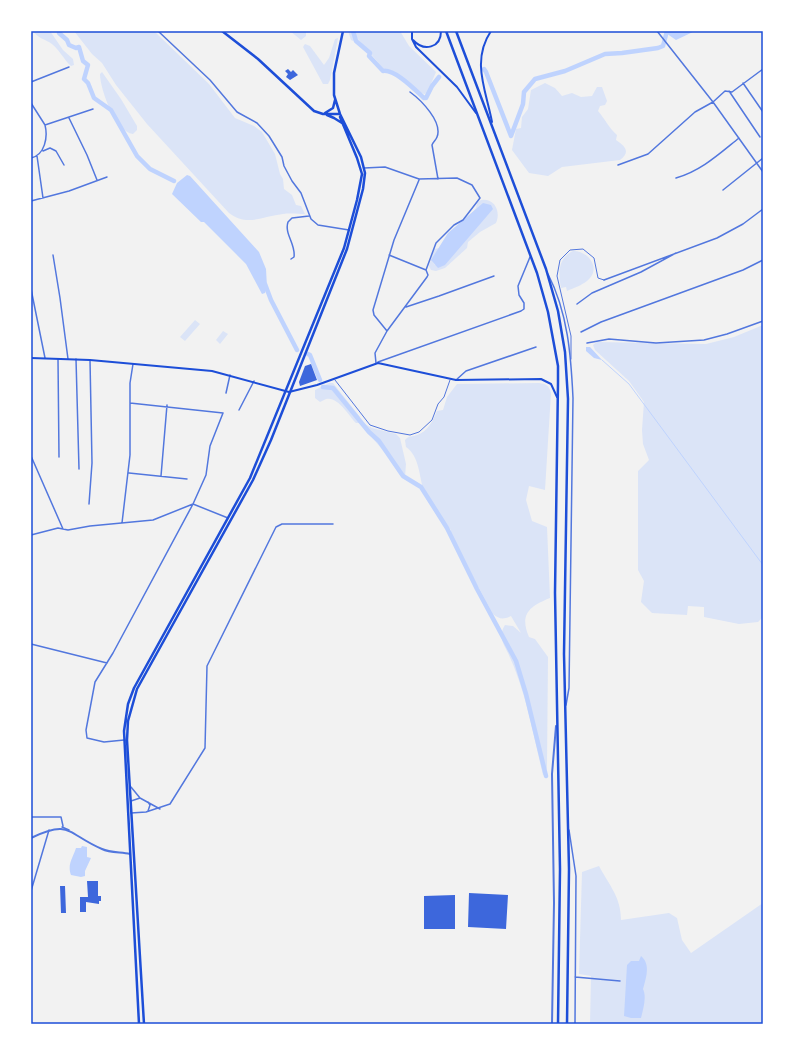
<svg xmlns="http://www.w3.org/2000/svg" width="794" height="1055" viewBox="0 0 794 1055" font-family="'Noto Serif',serif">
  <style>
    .green { fill: #dbe4f7 }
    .water { fill: #bfd3fe }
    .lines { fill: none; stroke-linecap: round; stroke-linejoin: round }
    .stream { stroke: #bfd3fe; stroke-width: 1 }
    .river { stroke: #bfd3fe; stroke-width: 4.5 }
    .building { fill: #3d67dc }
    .service { stroke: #5277de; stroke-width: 1 }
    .minor { stroke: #5277de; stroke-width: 1.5 }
    .tertiary { stroke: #5277de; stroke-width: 2 }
    .secondary { stroke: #1d4ed8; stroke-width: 2 }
    .primary { stroke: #1d4ed8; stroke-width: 2.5 }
    .trunk { stroke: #1d4ed8; stroke-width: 2.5 }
    .neatline { fill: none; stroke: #1d4ed8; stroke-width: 1.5 }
  </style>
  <rect width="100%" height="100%" fill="#f2f2f2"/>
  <path class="green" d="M33 31H50L63 50 73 59 74 65 71 66C64 60 58 47 49 42 43 39 37 37 33 31Z
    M74 31H154L209 84 235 118 254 126 262 132 275 154 280 174 283 179 284 189 292 195 296 205 301 206 305 214C298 214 290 213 283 214 263 216 247 227 229 213L147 124 116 85 102 63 92 54Z
    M290 31H306V36L301 40Z
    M348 31H400L409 46 436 72 427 93 425 94 420 93 408 81 383 68 357 38 353 41 351 40Z
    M338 38 330 80 328 84H323L303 47 305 44 310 46 324 65 329 58 335 39Z
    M102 72 121 99 137 126V130L133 134C116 132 100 90 100 74Z
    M545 83 555 88 562 96 572 93 581 97 592 96 597 87H602L607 101 605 105 600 106 598 111C605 119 609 128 617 135L616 140C625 146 631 152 620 160L562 167 548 176 529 173 512 150 516 129 521 128 522 117 528 109 531 90Z
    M481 200C495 198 501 212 496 223L480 232 468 242 467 248 445 268 436 271 431 270 429 266 434 249 439 248 432 261 435 265 491 211 471 216 467 219 476 208 477 203Z
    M573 251C589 251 602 269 587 281 582 285 574 288 567 291L566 287 561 288C558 273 558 258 573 251Z
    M195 320 200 324 185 341 180 337Z
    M763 325V617L758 622 739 624 704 617V607L688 606 687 615 652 613 641 602 644 581 638 570V471L649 460 643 444 642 430 644 402 629 381 595 350 593 345 597 342 706 344 734 337Z
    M223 331 228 334 220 344 216 340Z
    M329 383H333L360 417 359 423H356C349 416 338 396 326 399 324 400 322 401 320 402L315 398V390Z
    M539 383C546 384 549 385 551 393L545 490 529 486 526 500 532 521 547 527 550 598C530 606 519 614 529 637L535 639 548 657 547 767 545 774 543 775C533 734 526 691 508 653 503 643 498 636 505 625L513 626 521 633 511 616C503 620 499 619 493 614L464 560 451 535V530C443 519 427 500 423 488 419 474 419 456 406 447L405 440C409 435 412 437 417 435 427 432 433 421 437 411L443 410 447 397 457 384Z
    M363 423 372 428 396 434 400 438 406 464 405 477 400 475 387 455 362 426Z
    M599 866C609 885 621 897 621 920L669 913 677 918 682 940 691 953 763 903V1024H590L591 976 579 974 582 872Z"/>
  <path class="water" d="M663 31H695L676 40Z
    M187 175 190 176 259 252 266 269 267 287 265 293 262 294 246 264 204 222H201L172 194 177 183Z
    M483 203 491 205 493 209 445 265 438 268 431 260 448 233Z
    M586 347H590L602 360 594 358 586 351Z
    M82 846 87 847V857L91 858 85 871V876L81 877 71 875C67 864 73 858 76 848H81Z
    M641 956C651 964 646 978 643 989 647 997 643 1009 641 1018H631L624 1016 627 965 631 961H639Z"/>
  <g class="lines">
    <path class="stream" d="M602 360 629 384 763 565"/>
    <path class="river" d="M60 31 59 33 67 40 69 45 76 48 79 47 83 61 88 65 84 79 88 83 94 98 111 110 137 156 150 169 174 181
      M353 31 356 41 370 53 369 56 383 71C395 69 415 90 424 98H426L432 86 439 77
      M484 69 486 72 511 136 523 104 524 92 535 79 565 71 605 54 622 53 658 48 663 46 667 31
      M265 284 271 300 297 350
      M308 354 310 355 320 380
      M323 387 333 388 369 432 379 441 403 476 421 487 447 528 477 589 516 661 526 694 546 776"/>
  </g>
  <path class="building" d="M288 69 291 72 293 70 298 75 290 80 286 77 288 74 285 71Z
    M311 364 317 380 300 386 299 382 305 366Z
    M87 881H98V896H101V901H99V904L86 902V912H80V897H88Z
    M60 886H65L66 913H61Z
    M469 893 508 895 506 929 468 927Z
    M455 895V929H424V896Z"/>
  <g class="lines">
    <path class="service" d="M571 359V336L557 276 560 260 570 250 583 249 594 258 598 278 604 280
      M335 380 370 425 388 431 410 435 419 432 432 420 438 404 444 397 450 380"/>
    <path class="minor" d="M158 31 210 80 237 112 257 123 269 136 282 157 284 166 292 181 301 193 311 219 318 225 349 230
      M657 31 713 102 763 172
      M31 82 69 67
      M743 83 763 112
      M729 91 760 137
      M410 92C421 100 443 122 437 137 436 140 433 142 432 145L438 179
      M31 103 45 125
      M69 118 87 155 97 180
      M43 151 50 148 56 151 64 165
      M37 156 43 198
      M31 158C45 155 48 137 45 125L93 109
      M618 165 648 154 695 112 713 102 725 91 732 92 763 69
      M364 168 385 167 419 179 457 178 472 185 480 198 463 220 454 225 436 243 426 270 428 275 427 277 387 331 375 353 376 363
      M676 178C701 171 719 154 739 138
      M723 190 763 158
      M31 201 69 191 107 177
      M53 255 60 298 68 359
      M389 255 426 270
      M291 259 294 257C296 244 284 234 288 222L292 218 309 216
      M548 274C568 313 571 356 573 398L569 688 566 705
      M604 280 717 238 743 224 763 209
      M31 289 45 358
      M577 304 592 293 641 272 676 253
      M406 307 439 296 494 276
      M387 331 374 315 373 310 394 240 419 180
      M581 332 601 322 743 270 763 260
      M587 343 609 339 656 343 704 340 727 334 763 321
      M58 359 59 457
      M76 359 79 469
      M378 362 521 311 524 309V303L519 295 518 286 530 257
      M456 380 466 371 536 347
      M226 393 230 375
      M239 410 254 381
      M31 456 63 529
      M129 473 187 479
      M161 476 167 405
      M89 504 92 463 90 360
      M122 523 130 455V383L133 364
      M31 535 58 528 68 530 90 526 153 520 193 504 228 518
      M31 644 107 663
      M124 740 104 742 87 738 86 730 95 682 113 653 193 504 206 475 210 446 223 413 130 403
      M131 787 140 798
      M131 801 140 798 160 809
      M148 802 150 805 148 811
      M131 813 146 812 170 804 205 748 207 666 276 527 282 524H333
      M31 817H61L63 826
      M62 827 69 830
      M569 830 576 876 575 1024
      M31 891 49 830
      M575 977 620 981"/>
    <path class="tertiary" d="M31 838C71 819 67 834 102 849 110 853 121 852 130 854
      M552 1024 554 903 552 774 556 726"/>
    <path class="secondary" d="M412 31V39L416 47 457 87 476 113
      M491 31C471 61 486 90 492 122
      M413 40C424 52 441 48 441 31
      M31 358 90 360 212 371 289 392 317 385 378 363 456 380 541 379 551 384 557 397"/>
    <path class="primary" d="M222 31 258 59 314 111 323 114H340
      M325 113 333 108 335 100
      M327 115 334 118 342 123
      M139 1024 124 731 128 704 134 688 250 478 344 248 357 200 362 174 357 158 340 117
      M144 1024 127 740 128 721 137 689 253 480 271 440 347 249 363 189 365 173 361 157 340 114 334 95V73L343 31"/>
    <path class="trunk" d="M446 31 537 273 548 312 558 366V382L555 593 560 869 558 1024
      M456 31 546 269 558 311 565 352 568 399 564 654 569 869 567 1024"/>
  </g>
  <rect width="794" height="1055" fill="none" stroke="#ffffff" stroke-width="64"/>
  <rect x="32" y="32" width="730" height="991" class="neatline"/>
</svg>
